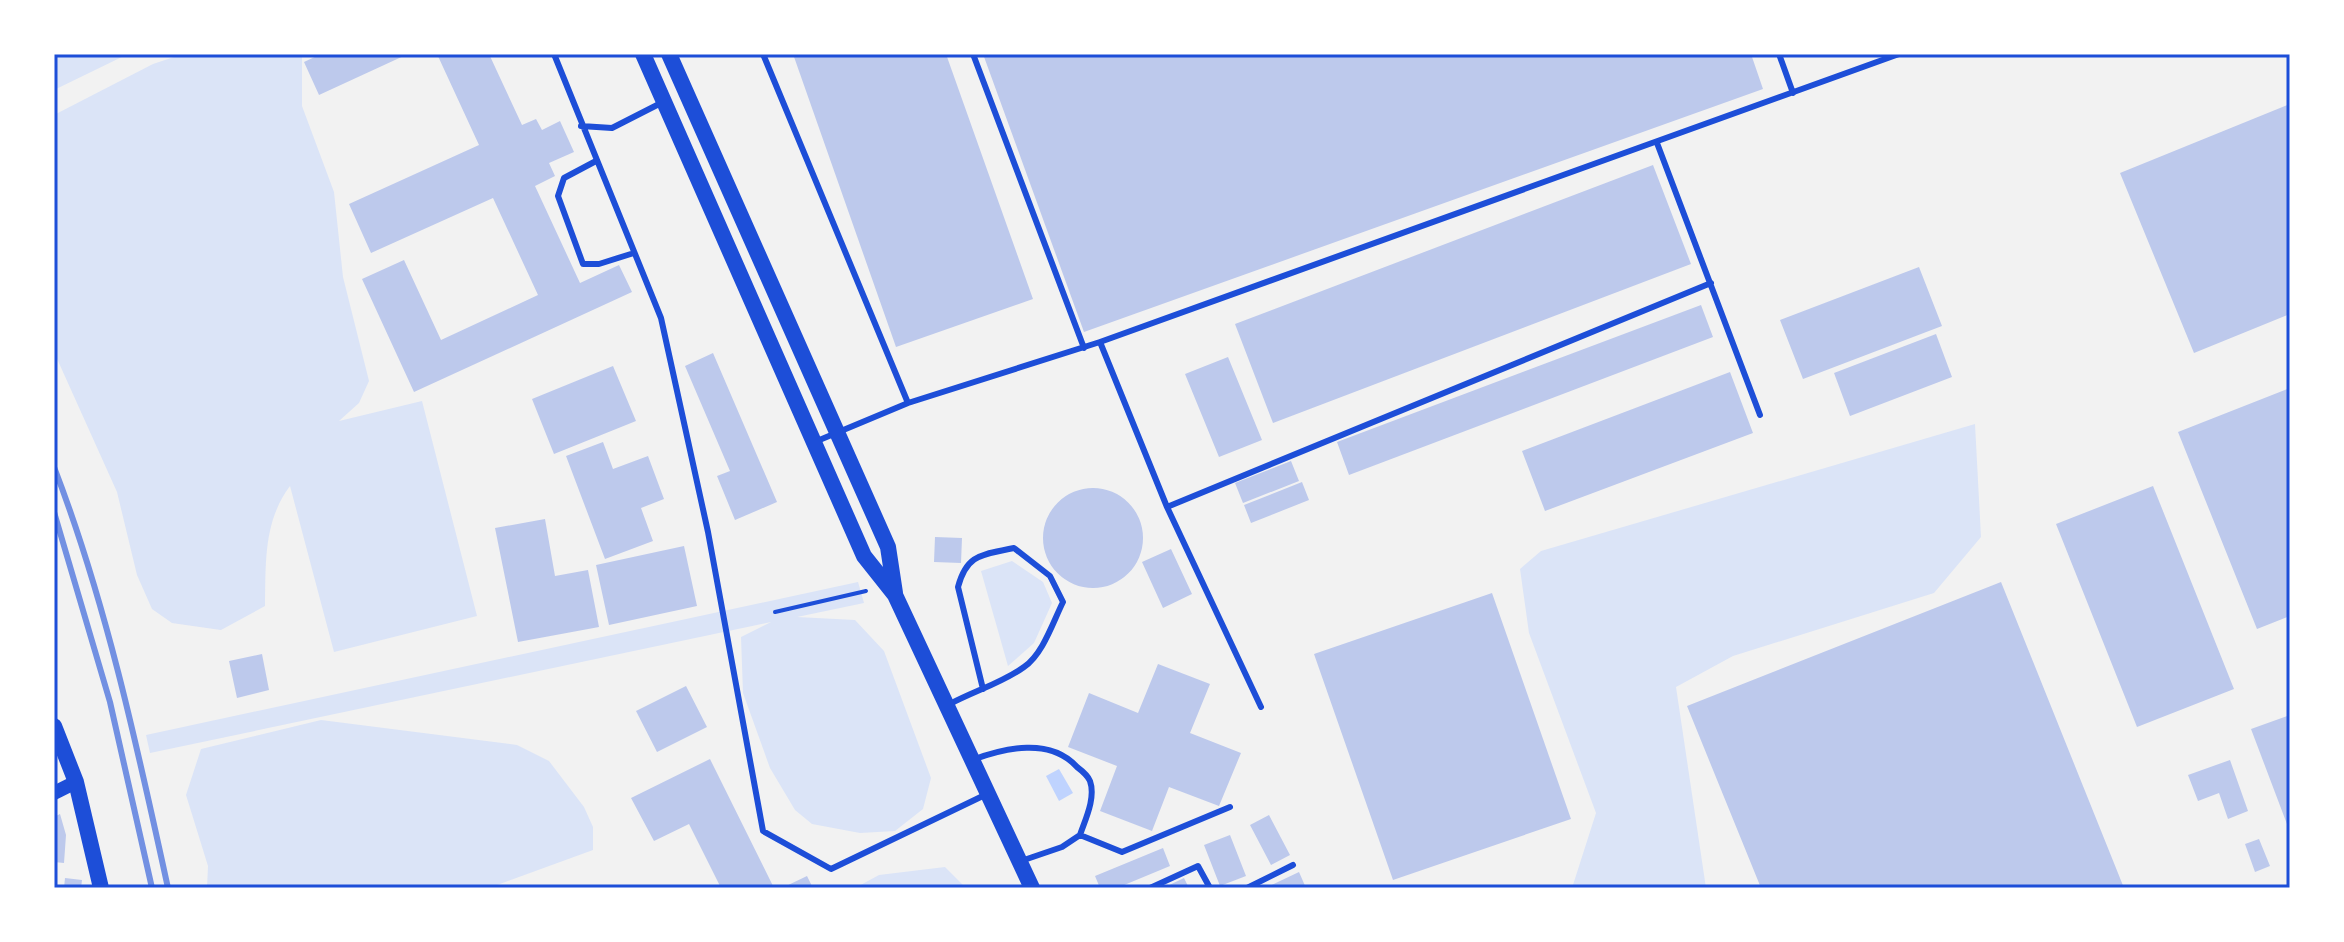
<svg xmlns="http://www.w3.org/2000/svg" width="2344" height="942" viewBox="0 0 2344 942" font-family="Merriweather,serif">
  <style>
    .green { fill: #dbe4f7 }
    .water { fill: #bfd3fe }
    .building { fill: #bdc9ec }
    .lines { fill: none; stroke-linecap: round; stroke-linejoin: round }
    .path { stroke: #1d4ed8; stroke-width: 4 }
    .service { stroke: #1d4ed8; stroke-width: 6 }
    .tertiary { stroke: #1d4ed8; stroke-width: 14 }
    .secondary { stroke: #1d4ed8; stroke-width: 16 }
    .rail { stroke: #7290e2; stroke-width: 6 }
    .neatline { fill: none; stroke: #1d4ed8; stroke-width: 3 }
  </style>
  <rect width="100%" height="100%" fill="#f2f2f2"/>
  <path class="green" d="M54 54H128L54 90Z
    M183 54H299L302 57V106L334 192 343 277 369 381 359 403 339 421 422 401 477 616 334 652 290 486C263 522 266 564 265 606L221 630 172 623 152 609 137 575 117 492 54 352V115L153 64Z
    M1975 424 1981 537 1934 593 1733 656 1676 687 1706 888H1572L1596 813 1529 633 1520 569 1541 551Z
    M1012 561 1043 582 1052 603 1034 643 1008 666 981 571Z
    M858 582 864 603 797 617 855 620 884 651 931 778 923 809 895 831 860 833 812 824 795 810 770 768 743 693 741 637 771 622 150 753 146 735Z
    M321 720 517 745 549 761 584 807 593 827V850L489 888H207L208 866 186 795 201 749Z
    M945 867 966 888H855L879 875Z"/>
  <path class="water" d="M1059 769 1073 793 1059 801 1046 776Z"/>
  <path class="building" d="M321 54H408L319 95 304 62Z
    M437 54H489L522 125 536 119 542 130 560 121 574 152 549 163 555 176 535 186 580 283 619 265 632 292 414 392 362 279 404 260 441 340 538 295 493 198 371 253 349 204 479 145Z
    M793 54H946L1033 299 896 347Z
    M983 54H1751L1763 89 1084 332Z
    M2290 104V314L2194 353 2120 173Z
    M1653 165 1691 264 1273 423 1235 324Z
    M1919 267 1942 326 1803 379 1780 320Z
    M1701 305 1713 337 1349 475 1337 442Z
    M1936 334 1952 377 1850 416 1834 373Z
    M713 353 777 502 735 520 717 476 730 471 685 366Z
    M1228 357 1262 440 1219 457 1185 374Z
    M613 366 636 421 554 454 532 399Z
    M1730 372 1753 433 1545 511 1522 451Z
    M2290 388V616L2257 629 2178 432Z
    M603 442 613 469 648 456 664 499 641 508 653 541 605 559 566 456Z
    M1291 461 1299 481 1243 503 1235 483Z
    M1302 482 1309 500 1251 523 1244 505Z
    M2153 486 2234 689 2137 727 2056 524Z
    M1043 538a50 50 0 1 1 100 0a50 50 0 1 1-100 0Z
    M545 519 555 576 588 570 599 627 518 642 495 528Z
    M935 537 962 538 961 563 934 562Z
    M684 546 697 606 609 625 596 565Z
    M1171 549 1192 594 1163 608 1142 562Z
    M2001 582 2124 888H1761L1687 706Z
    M1492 593 1571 819 1393 880 1314 654Z
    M262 654 269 690 237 698 229 661Z
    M1158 664 1210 684 1190 733 1241 753 1219 806 1169 787 1152 831 1100 811 1117 766 1068 747 1089 693 1138 713Z
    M686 686 707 727 657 752 636 711Z
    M2290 715V832L2251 729Z
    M710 759 774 888H721L689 824 654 841 631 798Z
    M2230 760 2248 811 2228 819 2219 793 2198 801 2188 775Z
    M60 814 66 835 64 863 54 862V817Z
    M1269 815 1290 855 1271 865 1250 825Z
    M1230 835 1246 876 1220 886 1204 845Z
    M2259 839 2270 866 2255 872 2245 844Z
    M1163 848 1170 866 1117 888H1100L1095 876Z
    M1299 872 1306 888H1265Z
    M807 876 813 888H782Z
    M65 878 82 880 81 888H64Z
    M1184 878 1189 888H1163Z"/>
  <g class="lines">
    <path class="path" d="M775 612 866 591"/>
    <path class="service" d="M554 54 661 318 708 532 763 831 831 869 987 794
      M763 54 908 403
      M973 54 1084 348
      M1779 54 1793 93
      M581 126 612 128 663 102
      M1657 143 1760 415
      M596 161 564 178 558 196 583 264H599L634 253
      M1100 342 1167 507 1711 283
      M817 441 908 403 1100 342 1899 54
      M1167 507 1261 707
      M950 704C974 691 1002 683 1024 667 1043 654 1053 622 1063 602L1050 576 1014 548C983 555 967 553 958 587L983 689
      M972 760C1005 748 1050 737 1077 767 1081 770 1088 776 1090 781 1096 798 1085 820 1080 835L1062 847 1021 861
      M1080 835 1122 852 1230 807
      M1150 888 1198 866 1210 888
      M1247 888 1293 865"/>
    <path class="tertiary" d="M54 793 76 782"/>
    <path class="secondary" d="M643 54 864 556 895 595 1032 888
      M669 54 888 547 895 593
      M54 726 76 782 101 888"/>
    <path class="rail" d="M54 467C106 602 137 746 168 888
      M54 512 110 702 152 888"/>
  </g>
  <rect width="2344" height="942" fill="none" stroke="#ffffff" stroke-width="112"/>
  <rect x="56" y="56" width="2232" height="830" class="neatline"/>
</svg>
